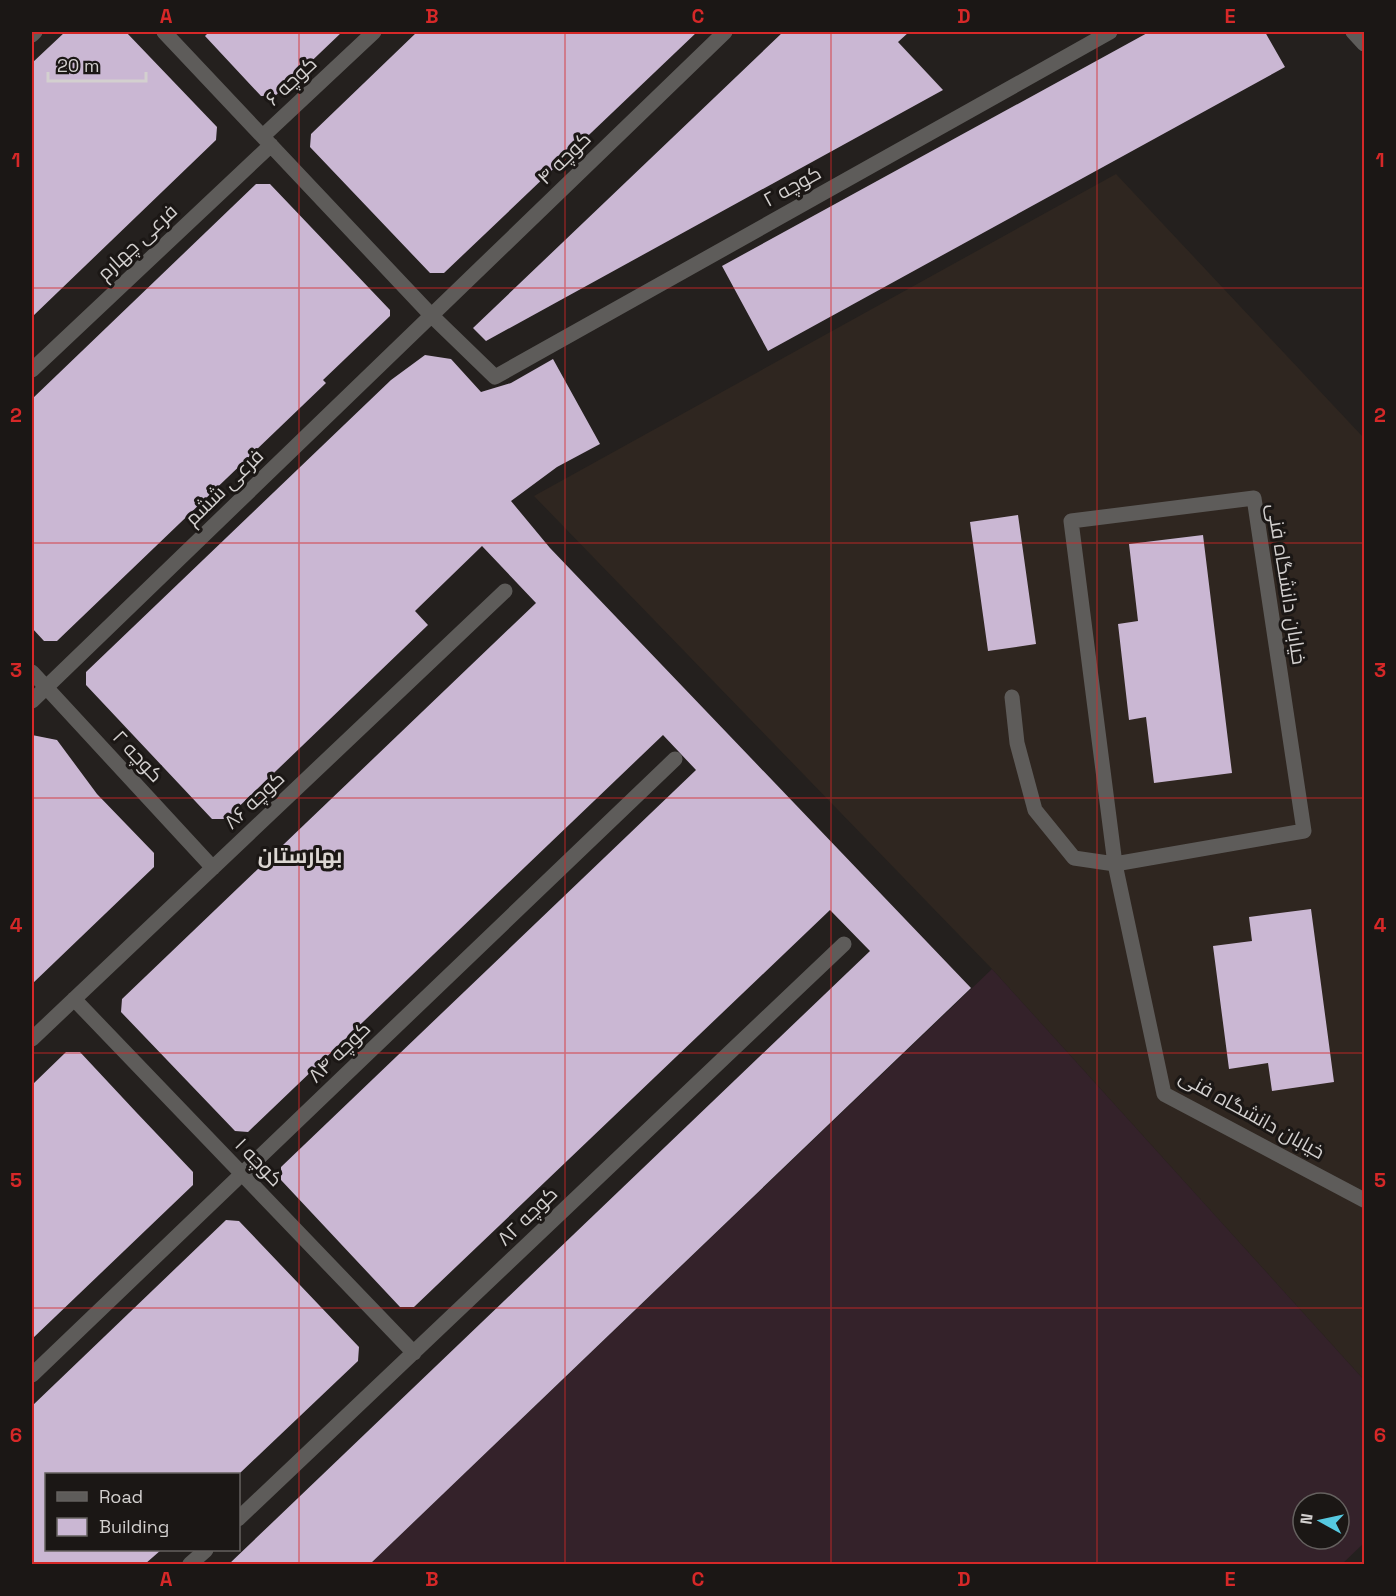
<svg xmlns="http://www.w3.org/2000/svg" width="1396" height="1596" viewBox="0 0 1396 1596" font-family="'Space Grotesk',Cairo,sans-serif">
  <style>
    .built { fill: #2f2620 }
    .medical { fill: #34222a; fill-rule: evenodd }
    .building { fill: #cab7d3 }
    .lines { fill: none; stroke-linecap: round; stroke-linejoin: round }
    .minor { stroke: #5e5c5a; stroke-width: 15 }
    .grid { fill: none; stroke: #d62828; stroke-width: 1.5; stroke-opacity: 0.55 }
    .labels { text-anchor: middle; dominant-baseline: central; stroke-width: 6; stroke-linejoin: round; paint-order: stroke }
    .street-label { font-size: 20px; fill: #d3d0cf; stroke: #1b1715 }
    .neighbourhood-label { font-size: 21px; font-weight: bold; fill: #dcd7d3; stroke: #1b1715 }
    .neatline { fill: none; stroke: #d62828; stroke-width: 2 }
    .grid-label { font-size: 20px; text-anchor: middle; font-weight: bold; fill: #d62828 }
  </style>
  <rect width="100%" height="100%" fill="#24201e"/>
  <path class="built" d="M1116 174 1362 436 1364 462V1380L992 969 534 496Z"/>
  <path class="medical" d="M992 969 1364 1380V1543L1342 1564H370ZM1303 1503H1339V1539H1303Z"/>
  <path class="building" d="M65 32H126L217 127 216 140 32 317V63Z
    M209 32H342L275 96H261L205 36Z
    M417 32H697L444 273H430L310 147 311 134Z
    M783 32H909L898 42 943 90 486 341 473 328Z
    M1149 32H1265L1285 67 768 351 722 266Z
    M256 184H270L390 310V316L323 380 326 383 57 641H44L32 628V399Z
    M425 355 451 359 481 392 511 383 553 359 600 444 557 467 511 501 550 548 971 988 370 1564H229L870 951 830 910 414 1307H400L281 1180V1167L696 770 663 735 248 1132 235 1131 121 1012 122 999 536 603 482 546 415 611 428 625 226 819H212L86 685V672L391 380Z
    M1018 515 1036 644 988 651 970 522Z
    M1203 535 1232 773 1154 783 1146 717 1129 720 1118 624 1138 621 1129 544Z
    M32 735 57 740 97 794 154 853V867L32 984Z
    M1311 909 1334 1082 1272 1091 1268 1063 1229 1069 1213 946 1252 941 1249 917Z
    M66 1052H80L136 1112 193 1172V1185L32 1339V1085Z
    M226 1220 239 1221 359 1347 358 1361 239 1474H46V1550H161L145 1564H32V1406Z"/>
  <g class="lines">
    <path class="minor" d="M164 32 431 315 495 377 1110 32
      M1353 32 1364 44
      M32 35 35 32
      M263 136 374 32
      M32 370 271 145
      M32 672 213 868
      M1012 697 1017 743 1035 810 1074 858 1115 864 1304 831 1254 498 1071 521 1115 864 1164 1094 1364 1200
      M32 701 725 32
      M74 999 414 1353
      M32 1039 505 591
      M32 1375 675 759
      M238 1519 844 944
      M190 1564 206 1550"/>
  </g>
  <path class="grid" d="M299 32V1564M565 32V1564M831 32V1564M1097 32V1564M32 288H1364M32 543H1364M32 798H1364M32 1053H1364M32 1308H1364"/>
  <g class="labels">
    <g class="street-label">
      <text transform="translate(291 81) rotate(-43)">کوچه ۶</text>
      <text transform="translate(564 158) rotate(-44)">کوچه ۴</text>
      <text transform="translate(792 186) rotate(-29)">کوچه ۲</text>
      <text transform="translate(137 242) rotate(-43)">فرعی چهارم</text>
      <text transform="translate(224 487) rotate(-44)">فرعی ششم</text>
      <text transform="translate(1287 584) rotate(81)">خیابان دانشگاه فنی</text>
      <text transform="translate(138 756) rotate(47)">کوچه ۲</text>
      <text transform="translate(254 800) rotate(-43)">کوچه ۸۶</text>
      <text transform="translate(339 1052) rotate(-44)">کوچه ۸۴</text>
      <text transform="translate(1252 1114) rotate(29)">خیابان دانشگاه فنی</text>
      <text transform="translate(259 1162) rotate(46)">کوچه ۱</text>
      <text transform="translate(527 1216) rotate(-44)">کوچه ۸۲</text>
    </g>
    <g class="neighbourhood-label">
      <text x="300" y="855">بهارستان</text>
    </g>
  </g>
  <rect width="1396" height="1596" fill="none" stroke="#1b1715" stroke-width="66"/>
  <rect x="45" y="1473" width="195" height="78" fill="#1b1715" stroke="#65615f" stroke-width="1.5"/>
  <rect x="57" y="1492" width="30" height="9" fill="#5e5c5a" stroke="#65615f" stroke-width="1.5"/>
  <text x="99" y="1503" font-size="18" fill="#d3d0cf">Road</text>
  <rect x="57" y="1518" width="30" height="18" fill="#cab7d3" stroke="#65615f" stroke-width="1.5"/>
  <text x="99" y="1533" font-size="18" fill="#d3d0cf">Building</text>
  <g transform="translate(1321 1521) rotate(278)"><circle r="28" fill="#1b1715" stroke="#65615f" stroke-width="1.5"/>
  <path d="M0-4.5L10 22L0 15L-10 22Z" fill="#56c9e1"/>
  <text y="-9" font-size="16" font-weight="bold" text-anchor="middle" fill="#d3d0cf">N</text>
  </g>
  <path d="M48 72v9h98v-9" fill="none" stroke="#d3d0cf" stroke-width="3"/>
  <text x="57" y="72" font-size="18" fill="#d3d0cf" stroke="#1b1715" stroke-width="4.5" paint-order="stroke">20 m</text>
  <rect x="33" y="33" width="1330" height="1530" class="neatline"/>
  <g class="grid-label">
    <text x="166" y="23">A</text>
    <text x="432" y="23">B</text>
    <text x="698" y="23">C</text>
    <text x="964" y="23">D</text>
    <text x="1230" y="23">E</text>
    <text x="16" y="167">1</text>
    <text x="1380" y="167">1</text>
    <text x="16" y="422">2</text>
    <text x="1380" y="422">2</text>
    <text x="16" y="677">3</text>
    <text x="1380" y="677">3</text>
    <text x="16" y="932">4</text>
    <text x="1380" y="932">4</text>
    <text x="16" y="1187">5</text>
    <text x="1380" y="1187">5</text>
    <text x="16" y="1442">6</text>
    <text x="1380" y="1442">6</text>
    <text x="166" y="1586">A</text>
    <text x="432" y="1586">B</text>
    <text x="698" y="1586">C</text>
    <text x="964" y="1586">D</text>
    <text x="1230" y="1586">E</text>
  </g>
</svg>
